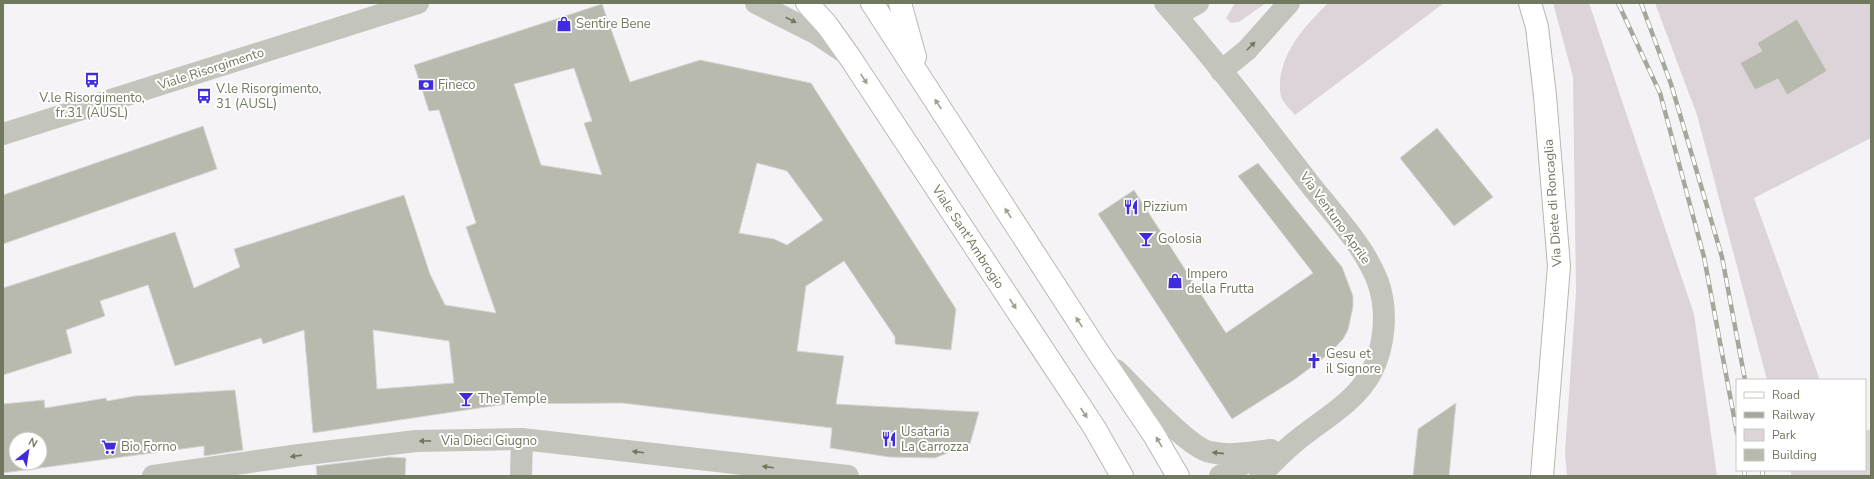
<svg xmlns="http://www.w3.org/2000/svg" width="1874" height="479" viewBox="0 0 1874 479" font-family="'Nunito Sans',sans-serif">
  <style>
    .green { fill: #ddd4d9 }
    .building { fill: #b7baad; stroke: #d8d6d8; fill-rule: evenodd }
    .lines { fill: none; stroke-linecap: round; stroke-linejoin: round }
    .secondary-casing { stroke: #b7bab0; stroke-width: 24 }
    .primary-casing { stroke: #b5b8af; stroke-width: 24 }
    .street { stroke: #c3c5bd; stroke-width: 22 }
    .secondary { stroke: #fff; stroke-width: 22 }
    .primary { stroke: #fff; stroke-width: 22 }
    .rail-casing { stroke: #a4a89b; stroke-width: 4.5 }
    .rail { stroke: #fff; stroke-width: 3; stroke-dasharray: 9; stroke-linecap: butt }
    .oneway { fill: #70785e }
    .oneway2 { fill: #9ba08e }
    .labels { text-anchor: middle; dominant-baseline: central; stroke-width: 4; stroke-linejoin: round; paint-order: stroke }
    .poi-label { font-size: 13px; fill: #70785e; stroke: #fff; text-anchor: start }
    .street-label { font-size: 13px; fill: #70785e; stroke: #fff }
  </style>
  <rect width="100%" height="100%" fill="#f6f3f6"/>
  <path class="green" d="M1235 3H1266L1239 22 1231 23 1226 18Z
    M1328 3H1444L1295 115C1291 110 1286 106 1283 101 1279 94 1280 87 1280 80 1284 48 1306 25 1328 3Z
    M1553 3H1589L1694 314 1717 476H1567L1565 452 1576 292 1573 77Z
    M1655 3H1871V138L1754 198 1820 380H1767L1697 115Z
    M1871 429V476H1792L1790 470H1865V431Z"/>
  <path class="building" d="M602 4 630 82 700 60 811 83 956 309 951 350 895 344V337L844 261 806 286 797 351 844 356 836 404 979 412 970 444 935 458 889 457 830 448 832 428 622 403 506 404 313 433 304 330 263 344 261 338 175 366 148 285 100 301 105 316 66 330 72 353 3 375V288L175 232 194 288 240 267 234 249 404 195 430 274 445 305 496 313 466 227 476 223 439 110 429 111 414 65ZM574 68 592 121 584 123 602 175 541 165 514 84ZM757 163 787 171 823 220 787 245 774 239 739 233ZM373 330 449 341 454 383 377 389Z
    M1797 19 1827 71 1787 95 1778 79 1755 90 1740 63 1762 51 1757 43Z
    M203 126 217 169 3 244V195Z
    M1437 128 1493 197 1454 226 1400 158Z
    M1258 163 1342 267 1353 296V307L1348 330 1343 339 1331 352 1294 380 1232 419 1098 214 1134 190 1226 333 1313 273 1238 176Z
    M235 390 243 450 204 456V446L3 473V404L44 400 45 408 106 398 107 401 135 396ZM16 439H40V463H16Z
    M1456 403 1449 476H1413L1418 429Z
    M389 457 406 458 405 476H317L316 466Z"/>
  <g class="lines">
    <g class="secondary-casing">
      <path id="secondary" d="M807 3 827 25 849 56 1094 427 1122 476
        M872 3 1098 352 1154 435 1178 476
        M900 3 915 57"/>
    </g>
    <g class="primary-casing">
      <path id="primary" d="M1530 3 1537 27 1545 96 1559 266 1542 476"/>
    </g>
    <path class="street" d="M756 3 817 34 847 54
      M1165 3C1216 61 1262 122 1309 183 1333 214 1364 245 1378 282 1388 310 1385 347 1371 373 1354 404 1321 420 1295 442 1283 452 1271 464 1260 476
      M1176 15 1198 3
      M1221 71 1247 50 1289 3
      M3 134 418 3
      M1116 370C1135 388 1188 448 1210 452 1230 457 1251 452 1271 450
      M153 476 299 455 416 441 522 439 848 476
      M521 476 522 439
      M1220 476 1259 456"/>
    <use href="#secondary" class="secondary"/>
    <use href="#primary" class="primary"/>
    <g class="rail-casing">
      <path id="rail" d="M1618 3 1660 93 1704 257 1737 433
        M1641 3 1671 84 1722 257 1745 380
        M1744 470 1745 476
        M1762 470 1763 476"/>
    </g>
    <use href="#rail" class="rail"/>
  </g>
  <defs><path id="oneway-solid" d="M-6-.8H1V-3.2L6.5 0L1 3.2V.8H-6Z"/></defs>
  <g class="oneway">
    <use href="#oneway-solid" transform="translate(791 20) rotate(27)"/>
    <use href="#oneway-solid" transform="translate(1251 46) rotate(-45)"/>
    <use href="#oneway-solid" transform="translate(425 441) rotate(179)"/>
    <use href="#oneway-solid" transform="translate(638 452) rotate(-173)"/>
    <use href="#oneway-solid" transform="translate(1218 453) rotate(-174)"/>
    <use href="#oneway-solid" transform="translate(296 456) rotate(172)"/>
    <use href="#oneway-solid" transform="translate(768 467) rotate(-173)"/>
  </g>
  <g class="oneway2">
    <use href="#oneway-solid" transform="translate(864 79) rotate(57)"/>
    <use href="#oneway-solid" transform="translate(938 104) rotate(-123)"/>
    <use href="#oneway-solid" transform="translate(1008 213) rotate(-123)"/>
    <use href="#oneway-solid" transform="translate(1013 304) rotate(57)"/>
    <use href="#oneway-solid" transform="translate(1079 322) rotate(-123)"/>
    <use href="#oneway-solid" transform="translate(1084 413) rotate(57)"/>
    <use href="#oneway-solid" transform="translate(1159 442) rotate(-120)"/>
  </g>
  <defs>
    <g id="shop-bare" transform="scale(1.2)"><path d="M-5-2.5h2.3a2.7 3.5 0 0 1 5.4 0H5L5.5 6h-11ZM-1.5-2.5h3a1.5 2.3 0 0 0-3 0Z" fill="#402cde" stroke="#fff" stroke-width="2.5" paint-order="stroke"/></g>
    <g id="bus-bare" transform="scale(1.2)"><path d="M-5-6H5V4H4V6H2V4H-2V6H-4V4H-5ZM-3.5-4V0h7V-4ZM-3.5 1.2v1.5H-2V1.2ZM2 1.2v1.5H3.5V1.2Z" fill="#402cde" stroke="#fff" stroke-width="2.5" paint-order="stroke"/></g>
    <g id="bank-bare" transform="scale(1.2)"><path d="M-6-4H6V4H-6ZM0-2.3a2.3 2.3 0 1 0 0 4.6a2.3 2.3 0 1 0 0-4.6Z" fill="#402cde" stroke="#fff" stroke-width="2.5" paint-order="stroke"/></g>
    <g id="restaurant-bare" transform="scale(1.2)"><path d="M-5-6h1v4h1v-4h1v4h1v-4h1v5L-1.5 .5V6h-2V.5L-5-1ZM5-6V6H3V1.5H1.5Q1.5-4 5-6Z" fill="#402cde" stroke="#fff" stroke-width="2.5" paint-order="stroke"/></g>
    <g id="bar-bare" transform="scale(1.2)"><path d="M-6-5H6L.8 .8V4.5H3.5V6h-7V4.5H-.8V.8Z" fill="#402cde" stroke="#fff" stroke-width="2.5" paint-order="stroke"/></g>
    <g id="church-bare" transform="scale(1.2)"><path d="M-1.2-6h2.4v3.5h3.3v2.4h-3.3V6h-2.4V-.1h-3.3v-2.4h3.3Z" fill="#402cde" stroke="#fff" stroke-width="2.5" paint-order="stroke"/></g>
    <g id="supermarket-bare" transform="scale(1.2)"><path d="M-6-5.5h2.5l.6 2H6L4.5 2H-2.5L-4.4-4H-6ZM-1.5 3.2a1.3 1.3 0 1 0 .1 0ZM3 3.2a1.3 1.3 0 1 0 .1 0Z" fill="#402cde" stroke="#fff" stroke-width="2.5" paint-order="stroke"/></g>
  </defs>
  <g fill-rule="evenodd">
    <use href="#shop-bare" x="564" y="24"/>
    <use href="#bus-bare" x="92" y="80"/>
    <use href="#bank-bare" x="426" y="85"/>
    <use href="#bus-bare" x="204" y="96"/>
    <use href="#restaurant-bare" x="1131" y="207"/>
    <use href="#bar-bare" x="1146" y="239"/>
    <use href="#shop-bare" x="1175" y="281"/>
    <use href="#church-bare" x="1314" y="361"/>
    <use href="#bar-bare" x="466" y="399"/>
    <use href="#restaurant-bare" x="889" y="439"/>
    <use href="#supermarket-bare" x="109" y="447"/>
  </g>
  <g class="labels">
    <g class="poi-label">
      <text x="576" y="24">Sentire Bene</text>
      <text x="438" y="85">Fineco</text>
      <text x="216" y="89">V.le Risorgimento,<tspan x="216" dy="15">31 (AUSL)</tspan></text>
      <text x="92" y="98" text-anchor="middle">V.le Risorgimento,<tspan x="92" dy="15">fr.31 (AUSL)</tspan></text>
      <text x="1143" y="207">Pizzium</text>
      <text x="1158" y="239">Golosia</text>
      <text x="1187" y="274">Impero<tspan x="1187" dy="15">della Frutta</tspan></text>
      <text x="1326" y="354">Gesu et<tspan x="1326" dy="15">il Signore</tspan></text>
      <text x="478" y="399">The Temple</text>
      <text x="901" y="432">Usataria<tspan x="901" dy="15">La Carrozza</tspan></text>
      <text x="121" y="447">Bio Forno</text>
    </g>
    <g class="street-label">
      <text transform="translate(211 69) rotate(-18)">Viale Risorgimento</text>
      <text transform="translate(1553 203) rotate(-94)">Via Diete di Roncaglia</text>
      <text transform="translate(1335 218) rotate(54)">Via Ventuno Aprile</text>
      <text transform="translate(968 237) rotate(57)">Viale Sant'Ambrogio</text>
      <text x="489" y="441">Via Dieci Giugno</text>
    </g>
  </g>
  <rect width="1874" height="479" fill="none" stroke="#70785e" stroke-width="8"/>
  <rect x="1736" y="379" width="130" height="92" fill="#ffffff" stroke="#c6c9bf"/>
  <rect x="1744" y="392" width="20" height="6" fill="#ffffff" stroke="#c6c9bf"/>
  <text x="1772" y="399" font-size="12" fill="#70785e">Road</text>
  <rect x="1744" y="412" width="20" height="6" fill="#a4a89b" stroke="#c6c9bf"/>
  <text x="1772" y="419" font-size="12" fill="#70785e">Railway</text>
  <rect x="1744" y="429" width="20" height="12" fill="#ddd4d9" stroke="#c6c9bf"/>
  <text x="1772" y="439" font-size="12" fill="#70785e">Park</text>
  <rect x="1744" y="449" width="20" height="12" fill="#b7baad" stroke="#c6c9bf"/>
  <text x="1772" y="459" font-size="12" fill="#70785e">Building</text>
  <g transform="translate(28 451) rotate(30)"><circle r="19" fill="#ffffff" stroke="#c6c9bf"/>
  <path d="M0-3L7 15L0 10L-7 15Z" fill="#402cde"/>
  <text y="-6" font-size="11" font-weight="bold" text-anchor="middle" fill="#70785e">N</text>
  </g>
</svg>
